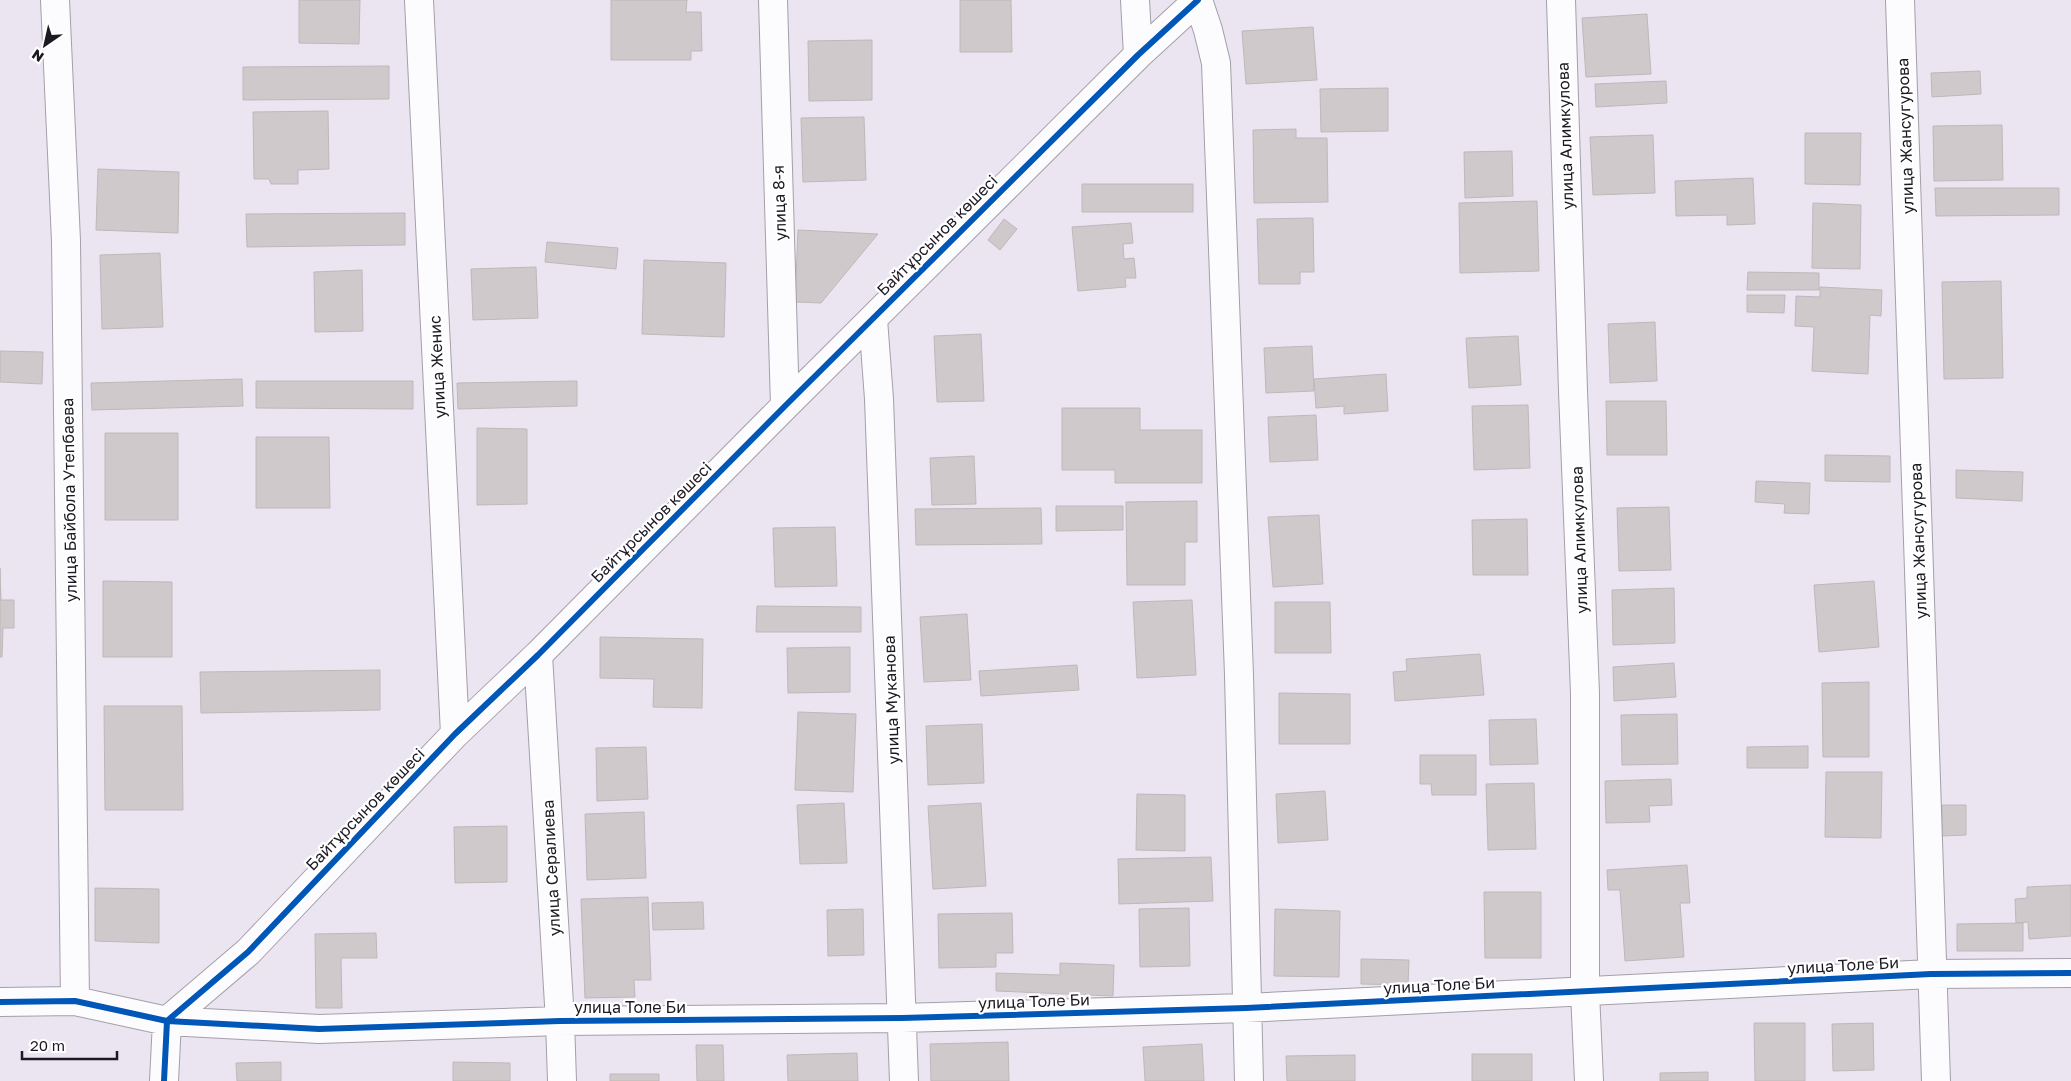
<svg xmlns="http://www.w3.org/2000/svg" width="2071" height="1081" viewBox="0 0 2071 1081" font-family="'Golos Text',sans-serif">
  <style>
    .building { fill: #d0c9cc; stroke: #beb8ba }
    .lines { fill: none; stroke-linecap: round; stroke-linejoin: round }
    .minor-casing { stroke: #a49fa9; stroke-width: 30 }
    .minor { stroke: #fcfbfd; stroke-width: 28 }
    .cycleway-casing { stroke: #fff; stroke-width: 9 }
    .cycleway { stroke: #0057b8; stroke-width: 6 }
    .labels { text-anchor: middle; dominant-baseline: central; stroke-width: 4.5; stroke-linejoin: round; paint-order: stroke }
    .street-label { font-size: 16px; fill: #1d1922; stroke: #fff }
  </style>
  <rect width="100%" height="100%" fill="#ebe5f2"/>
  <path class="building" d="M299 0H360L359 44 299 43Z
    M611 0H687L686 12H701L702 51H691V60H611Z
    M960 0H1011L1012 52H960Z
    M1647 14 1651 74 1586 77 1582 18Z
    M1313 27 1317 80 1246 84 1242 31Z
    M872 40V100L809 101 808 41Z
    M389 66V99L243 100V67Z
    M1980 71 1981 94 1932 97 1931 73Z
    M1666 81 1667 103 1596 107 1595 84Z
    M1388 88V131L1321 132 1320 89Z
    M328 111 329 169 298 170V184H271L269 179H254L253 112Z
    M864 117 866 180 803 182 801 118Z
    M2002 125 2003 180 1934 181 1933 126Z
    M1296 129V138H1327L1328 202 1254 203 1253 130Z
    M1805 133H1861L1860 185 1805 184Z
    M1653 135 1655 193 1593 195 1590 137Z
    M1512 151 1513 196 1465 198 1464 152Z
    M98 169 179 172 178 233 96 230Z
    M1753 178 1755 224 1727 225V215L1676 216 1675 181Z
    M1082 184H1193V212H1082Z
    M1935 188H2059V215L1936 216Z
    M1537 201 1539 271 1460 273 1459 203Z
    M1813 203 1861 205 1860 269 1812 268Z
    M405 213V245L247 247 246 214Z
    M1313 218 1314 272H1300V284H1259L1257 219Z
    M1004 219 1017 229 1000 250 988 240Z
    M1131 223 1133 243 1123 244 1124 259 1134 258 1136 278H1125L1126 287 1078 291 1072 227Z
    M798 230 878 234 821 303 795 302Z
    M547 242 618 248 616 269 545 262Z
    M160 253 163 327 102 329 100 255Z
    M644 260 726 263 724 337 642 334Z
    M536 267 538 318 473 320 471 269Z
    M362 270 363 331 315 332 314 272Z
    M1748 272 1819 273V290H1747Z
    M2001 281 2003 378 1944 379 1942 282Z
    M1820 287 1882 290 1881 316 1870 315 1868 374 1812 371 1814 327 1795 326 1796 296 1820 297Z
    M1747 295H1785L1784 313 1747 312Z
    M1655 322 1657 381 1610 383 1608 324Z
    M981 334 984 401 937 402 934 336Z
    M1518 336 1521 385 1469 388 1466 338Z
    M1312 346 1314 391 1266 393 1264 348Z
    M0 351 43 352 42 384 0 382Z
    M1386 374 1388 411 1344 414V406L1316 408 1314 379Z
    M242 379 243 406 92 410 91 383Z
    M256 381H413V409L256 408Z
    M577 381V406L458 409 457 383Z
    M1606 401H1666L1667 455H1607Z
    M1528 405 1530 468 1474 470 1472 406Z
    M1062 408H1140V430H1202V483H1115V470H1062Z
    M1316 415 1318 460 1270 462 1268 417Z
    M477 428 527 429V504L477 505Z
    M105 433H178V520H105Z
    M256 437H329L330 508H256Z
    M1825 455 1890 456V482L1825 481Z
    M974 456 976 504 932 505 930 458Z
    M1956 470 2023 472 2022 501 1956 498Z
    M1756 481 1810 483 1809 514 1784 513 1785 504 1755 502Z
    M1197 501V542H1185V585H1127L1126 502Z
    M1056 506H1123V530L1056 531Z
    M1669 507 1671 570 1619 571 1617 508Z
    M1041 508 1042 544 916 545 915 509Z
    M1319 515 1323 584 1273 587 1268 517Z
    M1527 519 1528 575H1473L1472 520Z
    M835 527 837 586 775 587 773 528Z
    M0 568 1 600H14V628H3L2 657H0Z
    M103 581 172 582V657H103Z
    M1874 581 1879 647 1819 652 1814 585Z
    M1674 588 1675 643 1613 645 1612 590Z
    M1192 600 1196 675 1137 678 1133 602Z
    M1275 602H1330L1331 653H1275Z
    M757 606 861 607V632H756Z
    M967 614 971 680 924 682 920 617Z
    M600 637 703 639 702 708 653 707 654 679 600 678Z
    M850 647V692L788 693 787 648Z
    M1480 654 1484 695 1395 701 1393 672 1407 671 1406 659Z
    M1674 663 1676 697 1614 701 1613 667Z
    M1077 665 1079 690 981 696 979 671Z
    M380 670V710L201 713 200 672Z
    M1869 682V757H1823L1822 683Z
    M1279 693 1350 694V744H1279Z
    M104 706H182L183 810H105Z
    M798 712 856 714 853 792 795 790Z
    M1677 714 1678 764 1622 765 1621 715Z
    M1536 719 1538 764 1490 765 1489 720Z
    M982 724 984 783 928 785 926 726Z
    M1808 746V768H1747V747Z
    M646 747 648 799 597 801 596 748Z
    M1420 755H1476V795H1432L1431 784H1420Z
    M1826 772H1882L1881 838 1825 837Z
    M1671 779 1672 805 1649 806 1650 822 1606 823 1605 781Z
    M1534 783 1536 849 1488 850 1486 784Z
    M1325 791 1328 840 1278 843 1276 794Z
    M1137 794 1185 795V851L1136 850Z
    M844 803 847 863 800 864 797 805Z
    M981 803 986 886 933 889 928 806Z
    M1942 805H1966V835L1942 836Z
    M644 812 646 878 587 880 585 814Z
    M507 826V882L455 883 454 827Z
    M1211 857 1213 901 1119 904 1118 859Z
    M1687 865 1690 903H1680L1684 957 1625 961 1620 890H1608L1607 870Z
    M2071 885V936L2029 939 2028 922 2016 923 2015 899 2027 898V887Z
    M95 888 159 889V943L95 941Z
    M1484 892H1541V958H1485Z
    M648 897 651 980H634L635 997 585 998 581 899Z
    M703 902 704 929 653 930 652 903Z
    M1189 908 1190 966 1140 967 1139 909Z
    M863 909 864 955 828 956 827 910Z
    M1275 909 1340 911 1339 977 1274 976Z
    M1012 913 1013 953H996V967L939 968 938 914Z
    M2023 923V951H1957V924Z
    M376 933 377 958H341L342 1008H316L315 934Z
    M1361 959 1409 960 1408 985 1361 984Z
    M1060 963 1114 965 1113 996 996 991V973L1060 975Z
    M1754 1023H1805V1081H1755Z
    M1873 1023 1874 1070 1833 1071 1832 1024Z
    M1008 1042 1009 1081H931L930 1044Z
    M1202 1044 1204 1081H1145L1143 1047Z
    M696 1045H723L724 1081H697Z
    M857 1053 858 1081H788L787 1055Z
    M1472 1054H1532V1081H1472Z
    M1355 1055V1081H1287L1286 1056Z
    M281 1062V1081H237L236 1063Z
    M453 1062 510 1063V1081H453Z
    M1708 1072V1081H1660V1073Z
    M610 1074H659V1081H610Z"/>
  <g class="lines">
    <g class="minor-casing">
      <path id="minor" d="M55 0 66 241 75 1001
        M419 0 455 734
        M773 0 785 406
        M1135 0 1138 55
        M1198 0 1208 30 1216 63 1239 675 1249 1081
        M1561 0 1573 391 1585 693V992L1589 1081
        M1900 0 1936 1081
        M873 319 879 399 904 1081
        M538 655 560 1021 562 1081
        M0 1002 75 1001 167 1021 319 1029 560 1021 902 1018 1246 1008 1931 974 2071 973
        M164 1081 167 1021 248 952 455 734 538 655 785 406 1138 55 1198 0"/>
    </g>
    <use href="#minor" class="minor"/>
    <g class="cycleway-casing">
      <path id="cycleway" d="M0 1002 75 1001 167 1021 319 1029 560 1021 902 1018 1246 1008 1931 974 2071 973
        M164 1081 167 1021 248 952 455 734 538 655 785 406 1138 55 1198 0"/>
    </g>
    <use href="#cycleway" class="cycleway"/>
  </g>
  <g class="labels">
    <g class="street-label">
      <text transform="translate(1565 136) rotate(-92)">улица Алимкулова</text>
      <text transform="translate(1905 136) rotate(-92)">улица Жансугурова</text>
      <text transform="translate(779 203) rotate(-92)">улица 8-я</text>
      <text transform="translate(937 235) rotate(-45)">Байтұрсынов көшесі</text>
      <text transform="translate(437 367) rotate(-93)">улица Женис</text>
      <text transform="translate(69 500) rotate(-91)">улица Байбола Утепбаева</text>
      <text transform="translate(651 522) rotate(-45)">Байтұрсынов көшесі</text>
      <text transform="translate(1579 540) rotate(-92)">улица Алимкулова</text>
      <text transform="translate(1918 541) rotate(-92)">улица Жансугурова</text>
      <text transform="translate(891 700) rotate(-92)">улица Муканова</text>
      <text transform="translate(365 809) rotate(-46)">Байтұрсынов көшесі</text>
      <text transform="translate(551 868) rotate(-93)">улица Сералиева</text>
      <text transform="translate(1843 965) rotate(-3)">улица Толе Би</text>
      <text transform="translate(1439 985) rotate(-3)">улица Толе Би</text>
      <text transform="translate(1034 1001) rotate(-2)">улица Толе Би</text>
      <text x="630" y="1007">улица Толе Би</text>
    </g>
  </g>
  <g transform="translate(45 45) rotate(214)" stroke="#ffffff" stroke-width="4" paint-order="stroke">
  <path d="M0-4L9 19L0 12L-9 19Z" fill="#1d1922"/>
  <text y="-8" font-size="14" font-weight="bold" text-anchor="middle" fill="#1d1922">N</text>
  </g>
  <path d="M22 1051v8h95v-8" fill="none" stroke="#1d1922" stroke-width="2.5"/>
  <text x="30" y="1051" font-size="15" fill="#1d1922" stroke="#ffffff" stroke-width="4" paint-order="stroke">20 m</text>
</svg>
